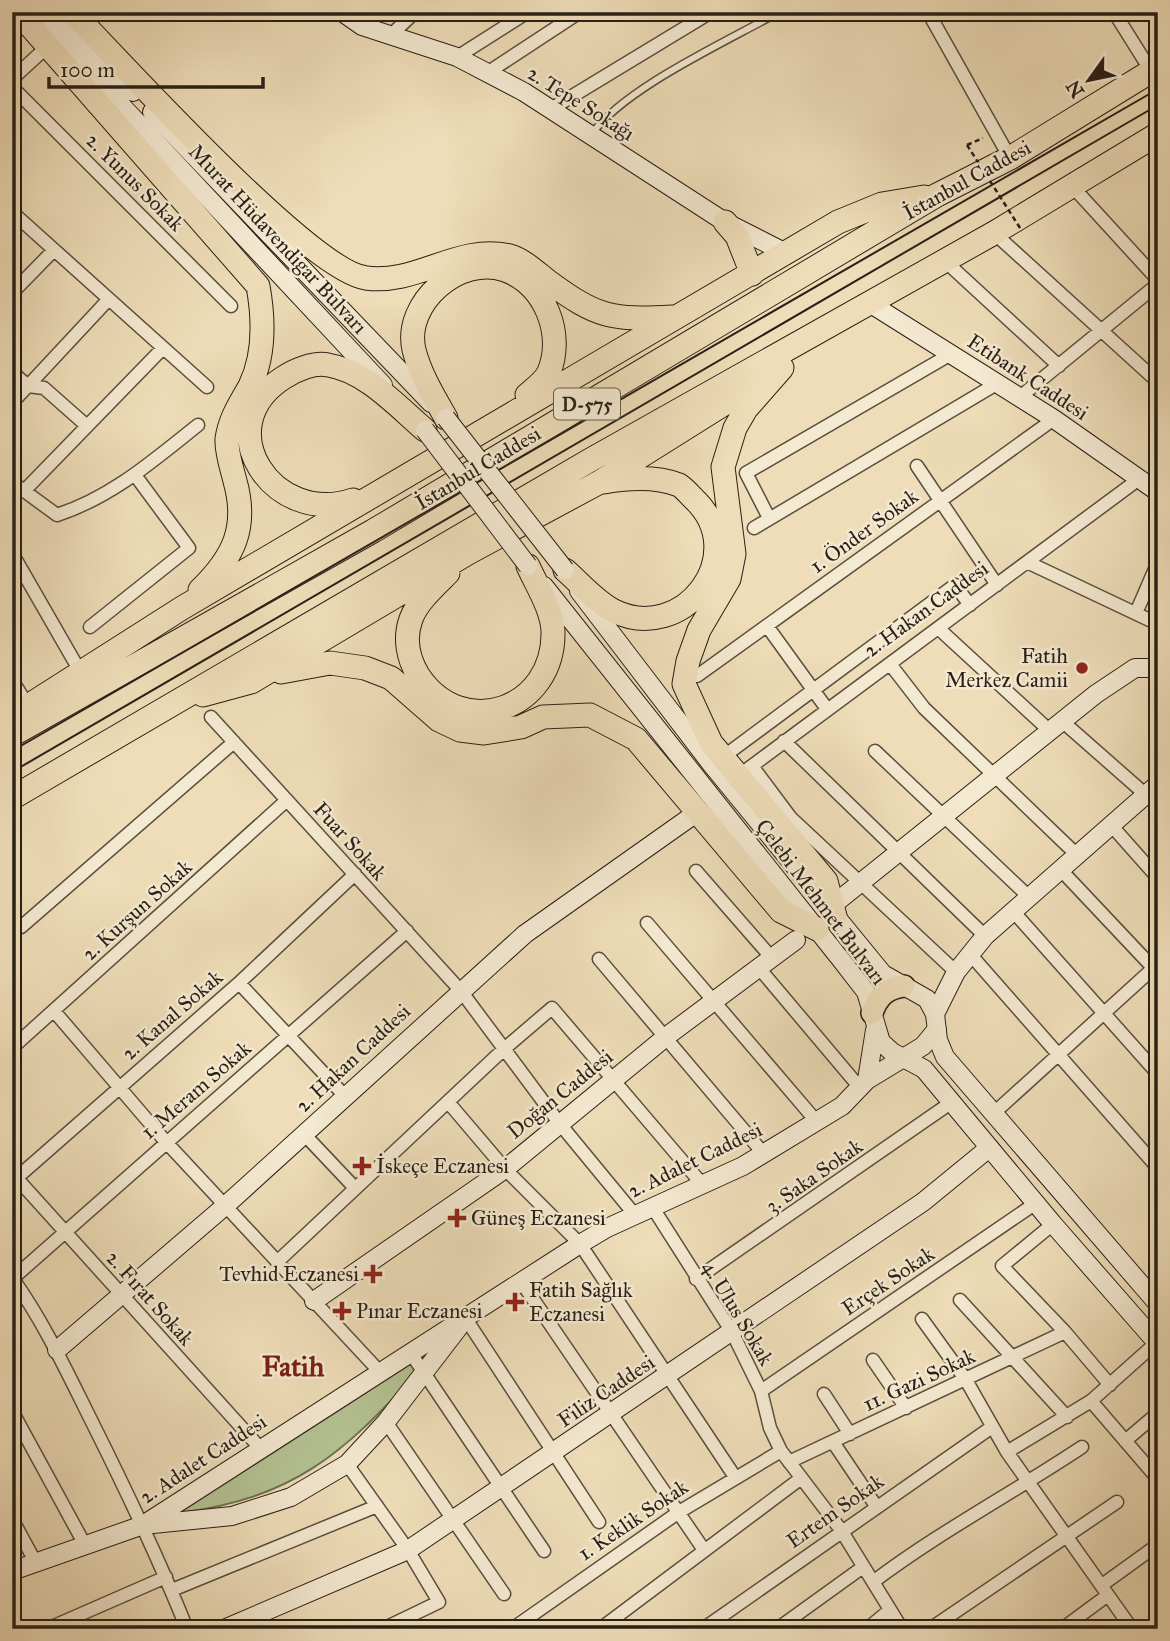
<svg xmlns="http://www.w3.org/2000/svg" width="1170" height="1641" viewBox="0 0 1170 1641" font-family="'IM FELL Great Primer',serif">
  <style>
    .green { fill: #b4c292; stroke: #6e7054; stroke-width: 2 }
    .lines { fill: none; stroke-linecap: round; stroke-linejoin: round }
    .lane-casing { stroke: #5a4e3e; stroke-width: 9 }
    .street-casing { stroke: #5a4e3e; stroke-width: 15 }
    .secondary-casing { stroke: #291f16; stroke-width: 20 }
    .primary-casing { stroke: #291f16; stroke-width: 24 }
    .highway-casing { stroke: #291f16; stroke-width: 25 }
    .path { stroke: #291f16; stroke-width: 2.5; stroke-dasharray: 5 3.5; stroke-linecap: butt }
    .lane { stroke: #f4e9d1; stroke-width: 6 }
    .street { stroke: #f4e9d1; stroke-width: 12 }
    .secondary { stroke: #f4e9d1; stroke-width: 18 }
    .primary { stroke: #eeddb8; stroke-width: 21 }
    .highway { stroke: #eeddb8; stroke-width: 23 }
    .tram { stroke: #291f16; stroke-width: 2 }
    .secondary-bridge-casing { stroke: #291f16; stroke-width: 20; stroke-linecap: butt }
    .path-bridge { stroke: #291f16; stroke-width: 2.5; stroke-dasharray: 5 3.5; stroke-linecap: butt }
    .secondary-bridge { stroke: #f4e9d1; stroke-width: 18 }
    .poi-dot { fill: #8f2418; stroke: #f4e9d1; stroke-width: 2.5 }
    .labels { text-anchor: middle; dominant-baseline: central; stroke-width: 5; stroke-linejoin: round; paint-order: stroke }
    .shield { fill: #f4e9d1; stroke: #665c4e; stroke-width: 2 }
    .shield-label { font-size: 19px; font-weight: bold; fill: #291f16 }
    .street-label { font-size: 21px; fill: #291f16; stroke: #f4e9d1 }
    .poi-label { font-size: 21px; fill: #291f16; stroke: #f4e9d1; text-anchor: start }
    .district-label { font-size: 28px; font-weight: bold; fill: #7a1f14; stroke: #f4e9d1 }
  </style>
  <rect width="100%" height="100%" fill="#eeddb8"/>
  <filter id="stains"><feTurbulence type="fractalNoise" baseFrequency=".00286" numOctaves="4"/><feColorMatrix values="0 0 0 0 .2 0 0 0 0 .09 0 0 0 0 .02 0 0 0 .5 -.17"/></filter>
  <radialGradient id="worn" r=".72"><stop offset=".6" stop-color="#630" stop-opacity="0"/><stop offset="1" stop-color="#630" stop-opacity=".3"/></radialGradient>
  <path class="green" d="M412 1363 417 1373C342 1455 293 1498 179 1513Z"/>
  <g class="lines">
    <g class="lane-casing">
      <path id="lane" d="M592 134C624 88 728 41 779 12"/>
    </g>
    <g class="street-casing">
      <path id="street" d="M928 12 1010 158
        M1114 12 1151 71
        M392 34 415 12
        M457 57 528 12
        M487 73 580 12
        M12 79 48 46
        M12 87 231 306
        M551 109 711 12
        M1072 186 1158 280
        M12 212 207 387
        M994 233 1158 382
        M945 261 1059 366
        M12 293 53 251
        M12 372 28 386 44 388 87 426
        M1020 397 1158 284
        M12 403 108 300
        M917 466 997 585
        M12 482 57 515C112 497 154 460 198 425
        M24 491 163 348
        M769 518 746 473 951 354
        M754 528 998 383
        M12 553 81 673
        M1027 562 1158 624
        M1136 613 1158 562
        M767 626 827 709
        M90 627 189 548 135 475
        M938 628 1050 731
        M890 664 924 708 1076 854
        M697 676 1054 419
        M12 680 28 706
        M211 717 461 991 560 1124 635 1215
        M1062 721 1145 794
        M784 741 985 936
        M875 751 1028 896
        M727 754 955 585 970 605
        M752 766 791 818 956 972
        M741 774 1139 479
        M1111 825 1158 878
        M1060 869 1158 973
        M696 871 771 957
        M1012 910 1158 1074
        M12 917 21 927 234 742
        M647 923 817 1122
        M970 954 1158 1168
        M599 959 764 1154
        M759 968 861 1089
        M239 983 344 1095
        M54 1011 166 1142 379 1371
        M12 1048 287 800
        M448 1102 505 1169 580 1244 735 1477
        M994 1113 1158 964
        M304 1134 355 1188
        M12 1173 261 1449
        M12 1182 239 983 355 874
        M653 1208 732 1332 761 1391 770 1428 781 1451 841 1530 902 1629
        M1053 1224 1002 1266 1065 1332 1110 1385
        M277 1262 504 1049 552 1008 702 1184
        M12 1279 407 931
        M13 1279C45 1324 68 1374 93 1424 127 1492 159 1559 187 1629
        M696 1279 952 1102
        M522 1283 704 1550
        M960 1300 1067 1417
        M466 1319 599 1522
        M922 1319 966 1380 1007 1452 1132 1629
        M410 1352 544 1551
        M873 1360 906 1408
        M761 1391 1036 1203
        M824 1394 850 1434
        M1091 1401 1158 1479
        M12 1411 85 1545
        M386 1422 504 1594
        M1125 1441 1158 1413
        M833 1442 876 1506
        M1007 1452 1091 1401 1156 1343
        M789 1462 1065 1332
        M347 1464 408 1550 439 1602 383 1629
        M12 1519 36 1563
        M873 1582C939 1532 1013 1493 1082 1447
        M1102 1585 1156 1546 1158 1548
        M172 1590 377 1506
        M47 1629 166 1577
        M512 1629 679 1512 781 1451
        M600 1629 800 1479
        M703 1629 992 1427
        M777 1629 863 1567
        M867 1629 890 1610
        M930 1629 1117 1502
        M1062 1629 1108 1595"/>
    </g>
    <g class="secondary-casing">
      <path id="secondary" d="M34 12 383 385
        M57 12 133 92
        M342 12 362 26 457 57 524 92 725 222 786 253
        M152 112 431 403
        M871 304 1054 419 1158 492
        M544 586 842 961 866 992 881 1042 892 1052 924 1069 1053 1224 1158 1344
        M579 591 712 765 883 974 927 999 935 1014 938 1040 945 1057 1158 1304
        M839 900 1096 694 1135 668H1158
        M935 1014 956 972 985 936 1158 784
        M867 1080 923 1046 937 1029
        M314 1301 505 1169 667 1036 796 940
        M57 1350 225 1206 525 934 692 816
        M143 1525 580 1244 607 1228 743 1166 842 1106 867 1080 875 1030
        M12 1571 143 1525 232 1516 291 1497 347 1464 386 1422 459 1327
        M224 1629 408 1550 923 1202 989 1148"/>
    </g>
    <g class="primary-casing">
      <path id="primary" d="M872 1013C878 996 887 988 904 986"/>
    </g>
    <g class="highway-casing">
      <path id="highway" d="M18 12 258 286C264 319 265 355 250 386 240 404 230 418 227 439 226 451 232 469 235 481 248 527 234 557 200 590
        M72 12C121 62 310 271 366 278 417 285 458 244 510 256 524 260 538 274 549 282 598 318 612 320 672 317
        M725 222 737 236 752 274
        M782 368 746 409 735 428 723 467 734 554 729 579 699 630 688 661 684 684 711 743 826 881 835 916
        M446 418C434 397 420 374 414 350 403 303 460 254 505 270 546 285 564 334 549 372 545 381 534 389 527 395
        M353 500C273 527 207 427 283 378 295 370 314 362 328 365 366 371 397 406 425 430
        M565 570C580 583 596 602 614 611 684 645 752 554 694 499 690 495 684 488 679 485 656 476 627 478 604 482
        M448 573C435 586 417 602 411 619 404 638 408 658 418 675 462 742 555 710 553 631 552 609 537 586 528 566
        M281 672 330 663 365 668 391 678 439 720 460 730 484 733 521 727 543 717 590 715 636 739 781 911 817 929
        M203 695 251 682 468 553 598 483 751 387
        M12 721 28 706 182 608 838 222 882 204 924 197
        M12 735 373 531 937 195 1010 158 1158 67
        M12 798 592 459 994 233 1158 134"/>
    </g>
    <path class="path" d="M967 145 983 138"/>
    <use href="#lane" class="lane"/>
    <use href="#street" class="street"/>
    <use href="#secondary" class="secondary"/>
    <use href="#primary" class="primary"/>
    <use href="#highway" class="highway"/>
    <path class="tram" d="M12 751 1158 89
      M12 772 1158 105"/>
    <g class="secondary-bridge-casing">
      <path id="secondary-bridge" d="M446 418 565 570
        M425 430 528 566"/>
    </g>
    <path class="path-bridge" d="M967 145 1022 231"/>
    <use href="#secondary-bridge" class="secondary-bridge"/>
  </g>
  <g class="poi-dot">
    <circle cx="1082" cy="668" r="7"/>
    <path d="M358.5 1155.5h7v7h7v7h-7v7h-7v-7h-7v-7h7z"/>
    <path d="M453.5 1207.5h7v7h7v7h-7v7h-7v-7h-7v-7h7z"/>
    <path d="M369.5 1263.5h7v7h7v7h-7v7h-7v-7h-7v-7h7z"/>
    <path d="M511.5 1291.5h7v7h7v7h-7v7h-7v-7h-7v-7h7z"/>
    <path d="M338.5 1300.5h7v7h7v7h-7v7h-7v-7h-7v-7h7z"/>
  </g>
  <g class="labels">
    <rect class="shield" x="554" y="388.5" width="66" height="31" rx="5"/>
    <g class="shield-label">
      <text x="587" y="404">D-575</text>
    </g>
    <g class="street-label">
      <text transform="translate(581 103) rotate(32)">2. Tepe Sokağı</text>
      <text transform="translate(967 180) rotate(-29)">İstanbul Caddesi</text>
      <text transform="translate(135 182) rotate(45)">2. Yunus Sokak</text>
      <text transform="translate(278 239) rotate(47)">Murat Hüdavendigar Bulvarı</text>
      <text transform="translate(1028 377) rotate(33)">Etibank Caddesi</text>
      <text transform="translate(478 468) rotate(-31)">İstanbul Caddesi</text>
      <text transform="translate(864 531) rotate(-36)">1. Önder Sokak</text>
      <text transform="translate(926 609) rotate(-36)">2. Hakan Caddesi</text>
      <text transform="translate(350 841) rotate(48)">Fuar Sokak</text>
      <text transform="translate(821 902) rotate(53)">Çelebi Mehmet Bulvarı</text>
      <text transform="translate(137 910) rotate(-42)">2. Kurşun Sokak</text>
      <text transform="translate(172 1015) rotate(-41)">2. Kanal Sokak</text>
      <text transform="translate(353 1058) rotate(-43)">2. Hakan Caddesi</text>
      <text transform="translate(196 1090) rotate(-41)">1. Meram Sokak</text>
      <text transform="translate(560 1094) rotate(-39)">Doğan Caddesi</text>
      <text transform="translate(695 1160) rotate(-26)">2. Adalet Caddesi</text>
      <text transform="translate(814 1176) rotate(-35)">3. Saka Sokak</text>
      <text transform="translate(888 1281) rotate(-34)">Erçek Sokak</text>
      <text transform="translate(150 1298) rotate(48)">2. Fırat Sokak</text>
      <text transform="translate(738 1313) rotate(59)">4. Ulus Sokak</text>
      <text transform="translate(919 1380) rotate(-25)">11. Gazi Sokak</text>
      <text transform="translate(606 1391) rotate(-34)">Filiz Caddesi</text>
      <text transform="translate(203 1459) rotate(-33)">2. Adalet Caddesi</text>
      <text transform="translate(835 1511) rotate(-35)">Ertem Sokak</text>
      <text transform="translate(633 1520) rotate(-34)">1. Keklik Sokak</text>
    </g>
    <g class="poi-label">
      <text x="1068" y="656" text-anchor="end">Fatih<tspan x="1068" dy="24">Merkez Camii</tspan></text>
      <text x="376" y="1166">İskeçe Eczanesi</text>
      <text x="471" y="1218">Güneş Eczanesi</text>
      <text x="359" y="1274" text-anchor="end">Tevhid Eczanesi</text>
      <text x="529" y="1290">Fatih Sağlık<tspan x="529" dy="24">Eczanesi</tspan></text>
      <text x="356" y="1311">Pınar Eczanesi</text>
    </g>
    <g class="district-label">
      <text x="293" y="1366">Fatih</text>
    </g>
  </g>
  <rect width="1170" height="1641" fill="none" stroke="#eeddb8" stroke-width="42"/>
  <rect x="14" y="14" width="1142" height="1613" fill="none" stroke="#291f16" stroke-width="3.5"/>
  <rect x="21" y="21" width="1128" height="1599" fill="none" stroke="#291f16" stroke-width="2"/>
  <g transform="translate(1089 80) rotate(237)" stroke="#f4e9d1" stroke-width="5" paint-order="stroke">
  <path d="M0-5L12 26L0 18L-12 26Z" fill="#291f16"/>
  <text y="-10" font-size="19" font-weight="bold" text-anchor="middle" fill="#291f16">N</text>
  </g>
  <path d="M49 77v10h214v-10" fill="none" stroke="#291f16" stroke-width="3.5"/>
  <text x="60" y="77" font-size="21" fill="#291f16" stroke="#f4e9d1" stroke-width="5" paint-order="stroke">100 m</text>
  <rect width="100%" height="100%" filter="url(#stains)"/>
  <rect width="100%" height="100%" fill="url(#worn)"/>
</svg>
